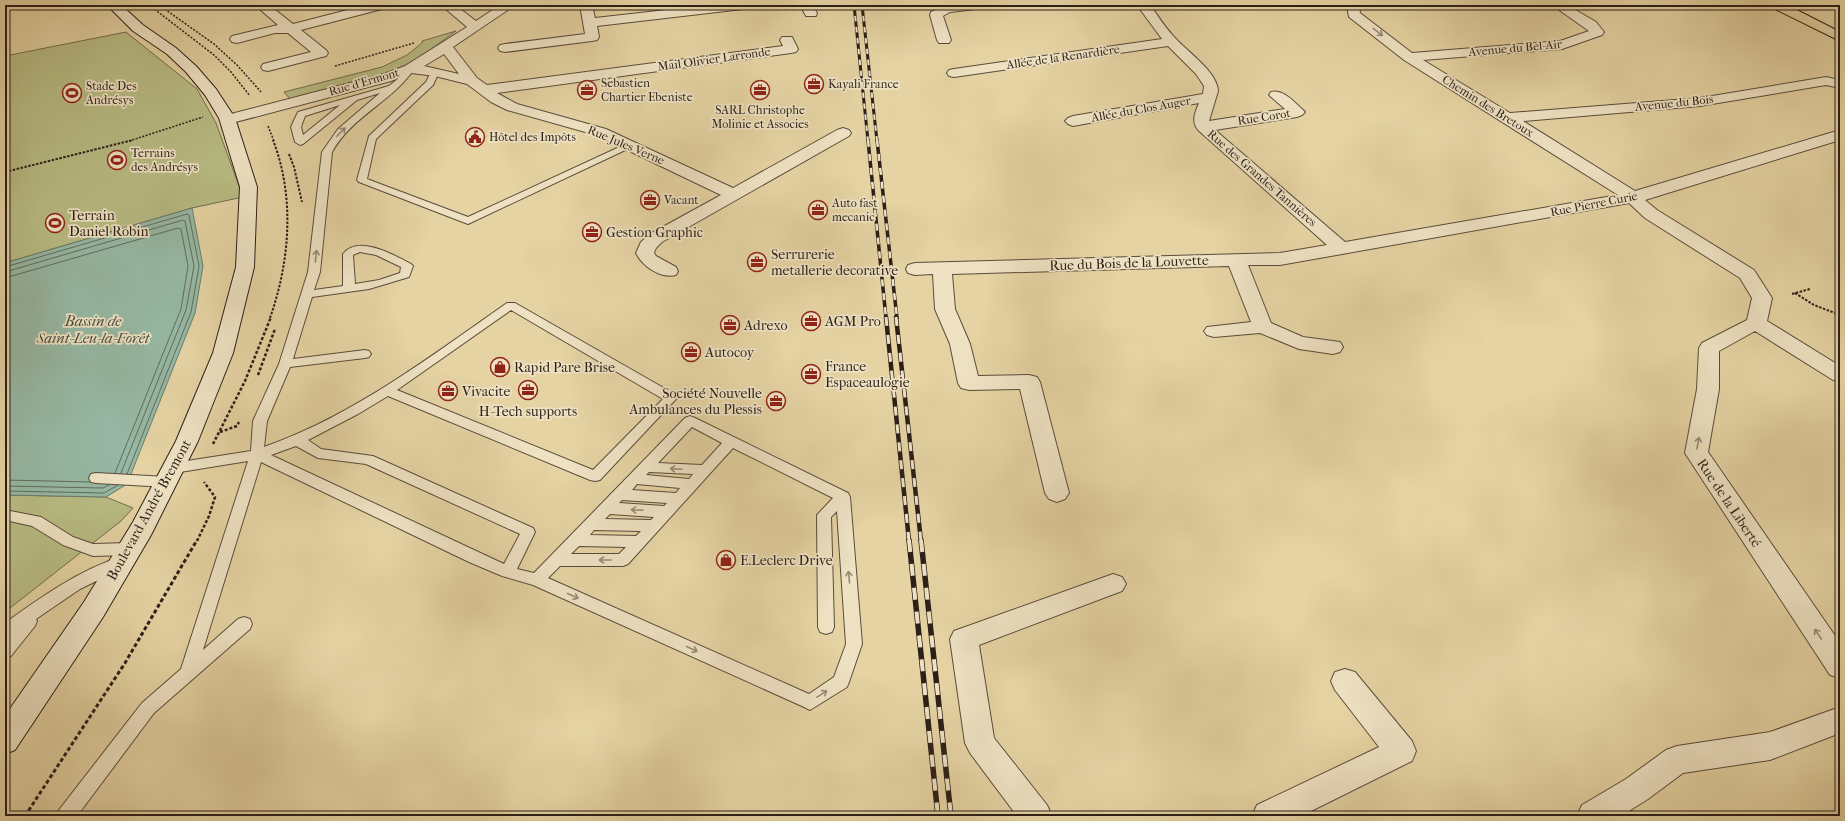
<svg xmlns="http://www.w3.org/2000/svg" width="1845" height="821" viewBox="0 0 1845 821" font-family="'IM FELL French Canon',serif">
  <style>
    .green { fill: #b8bb83; stroke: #726d4e }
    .water { fill: #96b8a4; stroke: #6b7b6c }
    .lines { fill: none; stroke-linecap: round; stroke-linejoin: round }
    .shore { stroke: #606c5e; stroke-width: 1 }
    .lane-casing { stroke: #5a4c3b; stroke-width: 2 }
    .street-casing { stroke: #5a4c3b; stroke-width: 2 }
    .secondary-casing { stroke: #2b1f18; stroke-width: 2 }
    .primary-casing { stroke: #2b1f18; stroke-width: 2 }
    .path-far3 { stroke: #2b1f18; stroke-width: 1.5; stroke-dasharray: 2 1.5; stroke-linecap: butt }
    .path-far2 { stroke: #2b1f18; stroke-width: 2; stroke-dasharray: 2.5 1.5; stroke-linecap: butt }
    .path-far1 { stroke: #2b1f18; stroke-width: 2.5; stroke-dasharray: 3 2; stroke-linecap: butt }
    .path { stroke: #2b1f18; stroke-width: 3; stroke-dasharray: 4 2.5; stroke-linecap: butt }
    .lane { fill: #eee2c3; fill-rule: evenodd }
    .street { fill: #eee2c3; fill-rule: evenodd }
    .secondary { fill: #eee2c3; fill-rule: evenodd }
    .primary { fill: #e5d3a3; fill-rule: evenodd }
    .rail-far3-casing { stroke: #2b1f18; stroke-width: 3 }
    .rail-far2-casing { stroke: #2b1f18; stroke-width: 3.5 }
    .rail-far1-casing { stroke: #2b1f18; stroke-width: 4.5 }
    .rail-casing { stroke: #2b1f18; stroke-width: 5.5 }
    .rail-far3 { stroke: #eee2c3; stroke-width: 2; stroke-dasharray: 5.5; stroke-linecap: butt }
    .rail-far2 { stroke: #eee2c3; stroke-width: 2.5; stroke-dasharray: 7; stroke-linecap: butt }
    .rail-far1 { stroke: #eee2c3; stroke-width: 3; stroke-dasharray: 9; stroke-linecap: butt }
    .rail { stroke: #eee2c3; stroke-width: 4; stroke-dasharray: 12; stroke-linecap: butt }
    .oneway { stroke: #968a76 }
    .labels { text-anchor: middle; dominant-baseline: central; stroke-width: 3.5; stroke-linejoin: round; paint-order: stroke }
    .far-street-label { font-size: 12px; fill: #2b1f18; stroke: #eee2c3 }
    .far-poi-label { font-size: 12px; fill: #2b1f18; stroke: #eee2c3; text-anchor: start }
    .poi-label { font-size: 14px; fill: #2b1f18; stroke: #eee2c3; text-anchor: start }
    .street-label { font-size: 14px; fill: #2b1f18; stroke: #eee2c3 }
    .water-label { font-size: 15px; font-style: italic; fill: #4b4d42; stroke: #eee2c3 }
  </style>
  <rect width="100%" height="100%" fill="#e5d3a3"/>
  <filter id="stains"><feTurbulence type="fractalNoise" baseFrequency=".005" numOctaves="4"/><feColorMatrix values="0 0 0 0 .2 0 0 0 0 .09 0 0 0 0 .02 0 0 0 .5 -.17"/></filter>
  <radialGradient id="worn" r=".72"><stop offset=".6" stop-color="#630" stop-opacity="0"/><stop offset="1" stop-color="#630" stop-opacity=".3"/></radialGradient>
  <path class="green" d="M456 31 416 60 396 70 290 99 284 92 382 67 407 55 422 43V41Z
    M126 32 197 89 216 123 243 197 192 208 5 263V56Z
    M5 495 106 497 133 508 121 521 5 612Z"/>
  <path class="water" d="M192 208 203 266 195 313 127 484 106 497 5 495V263Z"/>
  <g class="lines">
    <path class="shore" d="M5 267 187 214 189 215 199 266 191 312 127 474
      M5 272 183 220 185 221 194 266 186 310 121 473
      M5 278 178 228 181 229 188 266 181 309 115 473
      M5 480 90 482
      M5 486 103 488 109 485
      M5 491 104 493 118 485"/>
    <g class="lane-casing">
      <path id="lane" d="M407 67H410L414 69C392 102 353 115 332 152L320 272 314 290 343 286V254C358 234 394 255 411 264L413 266 409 277 369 289 312 297 293 359 365 350 369 351 371 354 369 357 365 358 290 367 267 421 264 447C353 416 431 356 507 303H515L676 395 677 398 600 480 595 481 590 480 388 396 358 414 308 440 321 449 373 456 533 528 535 532 517 569 534 573 685 418 690 416 695 418 848 493 850 497 862 644 849 682 847 687 810 710 804 707 533 585 502 576 469 562 261 462 203 650 238 619 244 617 250 619 252 624 250 629 154 713 77 816H57L59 810 142 703 181 669 248 461 174 473 169 472 167 468 169 464 174 463 251 451 253 421 279 364 308 272 322 152 338 129 380 93 357 100 303 144 300 145 295 142 291 127 297 114 298 112 389 86 400 77ZM340 105 303 135 301 127 305 116ZM360 252 376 255 401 267 400 273 379 280 355 284 353 255ZM511 310 663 399 593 470 397 390ZM692 427 722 443 702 465 658 463ZM296 446 318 458 366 464 520 534 504 564 271 455ZM733 448 833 498 817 515 818 627 820 632 826 634 832 632 834 627 831 517 837 511 846 644 834 677 809 694 548 578 560 566H623L628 564ZM649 472 693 474 689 479 646 475ZM637 484 680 488 676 493 632 490ZM622 500 667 503 664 506 619 503ZM610 514 654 517 651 520 605 519ZM594 530 641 531 636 536 590 535ZM579 546 626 547 619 554H571Z
        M435 69 439 72 433 85 376 139 367 179 468 217 628 143H634L636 145 468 224 359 182 357 180 369 136 426 82 432 70Z
        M96 473 167 477 172 478 174 482 172 486 167 487 96 483 91 482 89 478 91 474Z
        M5 510 41 517 73 537 93 544 130 543 135 545 137 549 135 553 130 555 93 556 63 545 32 526 5 520Z
        M120 557 125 559 128 563 125 567 80 589 36 619 37 621 35 626 11 656 5 658V623C41 597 78 571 120 557Z"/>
    </g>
    <g class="street-casing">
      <path id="street" d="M255 5H269L293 24 367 5H388L386 8 301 30 326 50 328 53 326 56 268 71 263 70 261 67 263 64 311 52 288 33H275L237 43 232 42 230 39 232 36 278 25Z
        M441 5H455L476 21 500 5H515L453 47 477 78 487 85 783 46 780 40 782 37H792L798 49 796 52 791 53 497 93 517 104 606 129 733 188 837 130 843 128 849 130 851 133 849 136 662 242 656 248 654 253 656 256 676 267 678 271 676 275C661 279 642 266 636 253L641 242 650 234 721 195 596 135 507 110 491 102 467 84 435 76 411 73 391 81 228 124 223 122 220 119 223 116 381 75 405 66 467 27ZM444 54 459 74 424 66Z
        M580 5H592L595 18 711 5H749L747 8 743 9 597 26 599 37 597 40 592 41 505 52 500 51 498 48 500 45 505 44 585 34Z
        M800 5H812L817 13 816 16H806Z
        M947 5H986L984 8 950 12 943 16 951 40 949 43H939L937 40 930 15 931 12Z
        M1137 5H1150C1158 16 1166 29 1176 39 1188 52 1218 73 1218 91L1209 121 1285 109 1269 95 1271 92C1283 89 1293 101 1302 109L1305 112 1302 115 1297 117 1215 130 1345 242 1618 195 1404 60 1349 17 1347 5H1359L1360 13 1412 53 1560 41 1589 31 1552 5H1567L1596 22 1604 32 1602 35 1562 49 1423 60 1510 113 1700 98 1826 77 1840 80V88L1826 85 1700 106 1523 121 1635 191 1840 130V140L1645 200 1657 210 1754 270 1772 298 1767 321 1840 366V382L1833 380 1755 331 1719 351V389L1708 452 1840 643V678L1830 675 1685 453 1697 389 1699 348 1702 343 1747 320 1752 298 1740 278 1645 218 1629 203 1342 254 1280 265H1248L1271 323 1303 337 1340 342 1343 347 1340 352 1333 354 1299 349 1260 333 1214 337 1207 335 1204 331 1207 327 1251 322 1229 266 952 274 955 309 970 344 978 376 1029 375 1037 377 1040 382 1069 493 1065 499 1057 502 1049 499 1045 493 1020 389 969 390 961 388 958 383 950 344 935 309 933 274 915 275 908 273 906 269 908 265 915 263 1280 253 1327 245 1198 130C1191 121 1195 113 1199 103L1073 126 1068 124 1065 121 1068 118 1073 116 1203 94 1204 86 1196 74 1168 46 954 77 949 76 947 73 949 70 954 69 1162 39Z
        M1113 574 1122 577 1126 584 1122 591 979 645 994 738 1047 805 1052 816H1017L970 753 965 743 950 639 954 631Z
        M1345 669 1355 672 1412 741 1416 751 1412 761 1301 816H1252L1257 805 1379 747 1335 690 1331 681 1335 672Z
        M1840 707V733L1770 760 1683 773 1648 799 1621 816H1577L1582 805 1626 779 1666 750 1677 746 1770 732Z"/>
    </g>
    <g class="secondary-casing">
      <path id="secondary" d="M107 5H121L143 25 176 48 196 66 216 89 235 118 257 187 254 267 233 353 198 441 151 535 103 617 15 750 5 754V716L84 602 133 522 176 441 213 353 236 267 240 187 219 118 205 95 186 72 167 54 133 31Z"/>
    </g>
    <g class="primary-casing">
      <path id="primary" d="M1771 5H1787L1840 32V41L1773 8Z"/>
    </g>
    <path class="path-far3" d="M149 5 214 55 231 72 250 96
      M159 5 214 44 238 66 261 92
      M335 66 414 43
      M268 126 274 141
      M129 141 203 117"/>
    <path class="path-far2" d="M289 154 294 167 302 202
      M5 172 133 140
      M1795 293 1814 305 1840 315
      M1792 294 1810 289
      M270 318C290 261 295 197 273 140"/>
    <path class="path-far1" d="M258 375 275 329
      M220 432 237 426 239 422
      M213 444 245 381 271 317
      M197 541 209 516 215 497 204 482"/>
    <path class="path" d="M25 816 125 663 197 540"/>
    <use href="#lane" class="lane"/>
    <use href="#street" class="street"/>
    <use href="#secondary" class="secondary"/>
    <use href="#primary" class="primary"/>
    <g class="rail-far3-casing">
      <path id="rail-far3" d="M854 5 868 141
        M862 5 877 141"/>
    </g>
    <g class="rail-far2-casing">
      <path id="rail-far2" d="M868 140 886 318
        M877 140 897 318"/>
    </g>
    <g class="rail-far1-casing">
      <path id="rail-far1" d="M886 317 909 541
        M896 317 921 541"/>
    </g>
    <g class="rail-casing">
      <path id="rail" d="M909 540 938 816
        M921 540 951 816"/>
    </g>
    <use href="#rail-far3" class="rail-far3"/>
    <use href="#rail-far2" class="rail-far2"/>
    <use href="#rail-far1" class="rail-far1"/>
    <use href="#rail" class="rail"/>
  </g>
  <defs><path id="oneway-shaft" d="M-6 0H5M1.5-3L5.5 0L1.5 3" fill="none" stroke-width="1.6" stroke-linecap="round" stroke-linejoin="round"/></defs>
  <g class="oneway">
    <use href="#oneway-shaft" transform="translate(1378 32) rotate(38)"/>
    <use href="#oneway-shaft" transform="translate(341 132) rotate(-45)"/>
    <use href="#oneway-shaft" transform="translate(316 256) rotate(-84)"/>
    <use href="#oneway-shaft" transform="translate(1698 443) rotate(-79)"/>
    <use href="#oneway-shaft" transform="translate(676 469) rotate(-177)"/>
    <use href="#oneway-shaft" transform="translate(637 510) rotate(-177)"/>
    <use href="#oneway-shaft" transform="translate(605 560) rotate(-180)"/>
    <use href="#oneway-shaft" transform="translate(849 577) rotate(-95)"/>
    <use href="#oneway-shaft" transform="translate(573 596) rotate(24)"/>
    <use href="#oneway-shaft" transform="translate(1818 634) rotate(-124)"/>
    <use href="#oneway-shaft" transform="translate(692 649) rotate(24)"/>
    <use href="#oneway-shaft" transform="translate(822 694) rotate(-32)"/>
  </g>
  <defs>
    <g id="office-ring" transform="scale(1)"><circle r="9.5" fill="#eee2c3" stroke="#8f2418" stroke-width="1.5"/><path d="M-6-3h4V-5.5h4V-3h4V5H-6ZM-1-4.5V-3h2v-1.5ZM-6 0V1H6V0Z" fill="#8f2418"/></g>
    <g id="stadium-ring" transform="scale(1)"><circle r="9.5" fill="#eee2c3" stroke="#8f2418" stroke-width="1.5"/><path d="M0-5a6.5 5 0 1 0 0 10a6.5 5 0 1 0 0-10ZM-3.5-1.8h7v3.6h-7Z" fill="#8f2418"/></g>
    <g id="civic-ring" transform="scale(1)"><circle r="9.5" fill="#eee2c3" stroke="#8f2418" stroke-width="1.5"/><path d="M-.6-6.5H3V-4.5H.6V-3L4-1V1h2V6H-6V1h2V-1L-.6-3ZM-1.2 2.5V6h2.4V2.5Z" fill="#8f2418"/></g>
    <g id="shop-ring" transform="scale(1)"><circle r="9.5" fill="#eee2c3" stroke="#8f2418" stroke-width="1.5"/><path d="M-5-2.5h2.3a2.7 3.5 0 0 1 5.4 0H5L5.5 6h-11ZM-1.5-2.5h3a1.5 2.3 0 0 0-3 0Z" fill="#8f2418"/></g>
  </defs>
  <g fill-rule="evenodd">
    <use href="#office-ring" x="814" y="84"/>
    <use href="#office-ring" x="587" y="90"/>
    <use href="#office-ring" x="760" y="90"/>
    <use href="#stadium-ring" x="72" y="93"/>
    <use href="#civic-ring" x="475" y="137"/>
    <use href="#stadium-ring" x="117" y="160"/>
    <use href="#office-ring" x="650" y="200"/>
    <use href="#office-ring" x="818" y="210"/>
    <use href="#stadium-ring" x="55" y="223"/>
    <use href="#office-ring" x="592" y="232"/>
    <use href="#office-ring" x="757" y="262"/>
    <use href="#office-ring" x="811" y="321"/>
    <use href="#office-ring" x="730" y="325"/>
    <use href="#office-ring" x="691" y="352"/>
    <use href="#shop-ring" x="500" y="367"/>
    <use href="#office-ring" x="811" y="374"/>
    <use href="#office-ring" x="528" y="390"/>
    <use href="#office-ring" x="448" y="391"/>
    <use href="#office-ring" x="776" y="401"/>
    <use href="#shop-ring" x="726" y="560"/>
  </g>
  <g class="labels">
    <g class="far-street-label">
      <text transform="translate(1515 48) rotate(-5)">Avenue du Bel-Air</text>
      <text transform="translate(1063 57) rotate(-8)">Allée de la Renardière</text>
      <text transform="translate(714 59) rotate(-8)">Mail Olivier Larronde</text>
      <text transform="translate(364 82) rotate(-16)">Rue d'Ermont</text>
      <text transform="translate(1674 103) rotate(-6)">Avenue du Bois</text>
      <text transform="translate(1488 106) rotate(32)">Chemin des Bretoux</text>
      <text transform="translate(1141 109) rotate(-10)">Allée du Clos Auger</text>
      <text transform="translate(1264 117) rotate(-9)">Rue Corot</text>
      <text transform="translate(626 145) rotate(23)">Rue Jules Verne</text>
      <text transform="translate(1262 178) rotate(41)">Rue des Grandes Tannières</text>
      <text transform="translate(1594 204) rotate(-11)">Rue Pierre Curie</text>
    </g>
    <g class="far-poi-label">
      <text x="601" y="83">Sebastien<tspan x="601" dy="14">Chartier Ebeniste</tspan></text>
      <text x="828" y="84">Kayali France</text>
      <text x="86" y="86">Stade Des<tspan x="86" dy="14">Andrésys</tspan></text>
      <text x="760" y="110" text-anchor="middle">SARL Christophe<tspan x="760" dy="14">Molinie et Associes</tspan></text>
      <text x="489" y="137">Hôtel des Impôts</text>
      <text x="131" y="153">Terrains<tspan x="131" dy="14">des Andrésys</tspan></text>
      <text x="664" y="200">Vacant</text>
      <text x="832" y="203">Auto fast<tspan x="832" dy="14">mecanic</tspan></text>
    </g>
    <g class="poi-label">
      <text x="69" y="215">Terrain<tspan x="69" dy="16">Daniel Robin</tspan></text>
      <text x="606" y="232">Gestion Graphic</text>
      <text x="771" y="254">Serrurerie<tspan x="771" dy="16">metallerie decorative</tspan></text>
      <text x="825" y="321">AGM Pro</text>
      <text x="744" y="325">Adrexo</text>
      <text x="705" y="352">Autocoy</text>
      <text x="825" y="366">France<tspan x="825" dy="16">Espaceaulogie</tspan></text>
      <text x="514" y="367">Rapid Pare Brise</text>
      <text x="462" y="391">Vivacite</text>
      <text x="762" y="393" text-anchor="end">Société Nouvelle<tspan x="762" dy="16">Ambulances du Plessis</tspan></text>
      <text x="528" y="411" text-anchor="middle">H-Tech supports</text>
      <text x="740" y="560">E.Leclerc Drive</text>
    </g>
    <g class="street-label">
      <text transform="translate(1129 263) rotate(-2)">Rue du Bois de la Louvette</text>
      <text transform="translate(1729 503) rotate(56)">Rue de la Liberté</text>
      <text transform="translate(149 510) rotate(-61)">Boulevard André Bremont</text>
    </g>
    <g class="water-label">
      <text x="93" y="321">Bassin de<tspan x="93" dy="17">Saint-Leu-la-Forêt</tspan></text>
    </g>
  </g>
  <rect width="1845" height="821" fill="none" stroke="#e5d3a3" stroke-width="20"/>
  <rect x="6" y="6" width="1833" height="809" fill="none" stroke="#2b1f18" stroke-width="2"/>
  <rect x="10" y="10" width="1825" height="801" fill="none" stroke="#2b1f18"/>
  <rect width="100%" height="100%" filter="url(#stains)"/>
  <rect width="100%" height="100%" fill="url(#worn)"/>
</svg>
